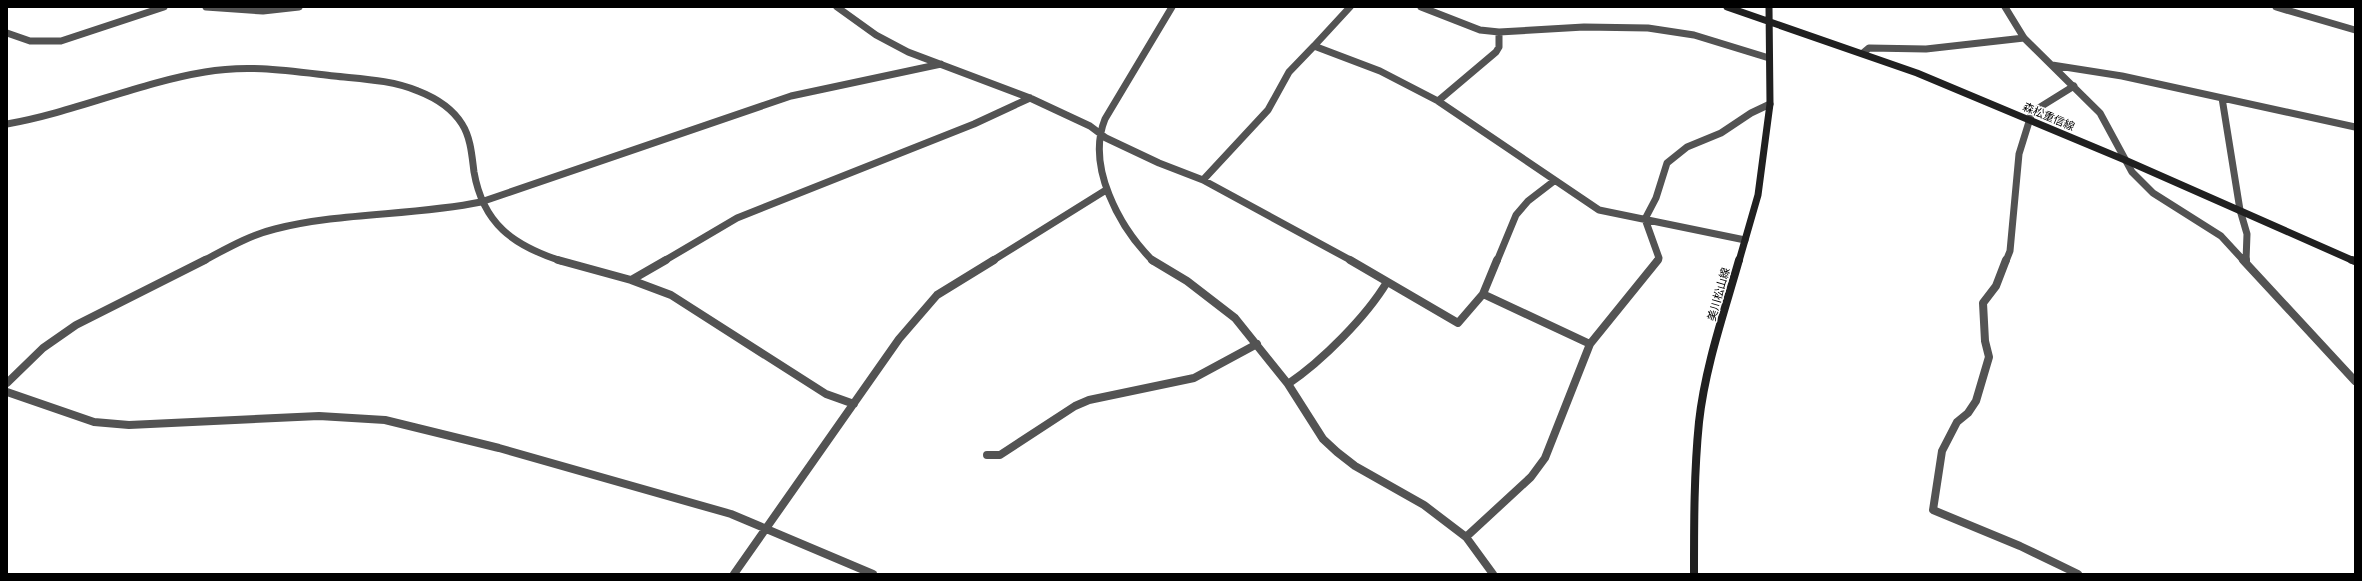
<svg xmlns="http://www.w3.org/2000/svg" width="2362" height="581" viewBox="0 0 2362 581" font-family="'Golos Text','Noto Sans JP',sans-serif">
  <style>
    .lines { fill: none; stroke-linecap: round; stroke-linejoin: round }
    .street-far1 { stroke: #535353; stroke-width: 7 }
    .street { stroke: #535353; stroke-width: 8 }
    .secondary-far1 { stroke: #202020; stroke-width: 7 }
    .secondary { stroke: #202020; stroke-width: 8 }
    .labels { text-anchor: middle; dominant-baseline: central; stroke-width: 3; stroke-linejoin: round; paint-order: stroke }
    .street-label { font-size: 11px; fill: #000; stroke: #fff }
  </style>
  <rect width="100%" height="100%" fill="#fff"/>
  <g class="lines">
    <path class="street-far1" d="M206 7 263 11 299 7
      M837 7 876 35 908 52 1030 98 1090 126 1106 138 1159 163 1203 180 1352 261
      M1350 7 1314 46 1380 71 1438 101 1599 210 1745 240
      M1421 7 1480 30 1499 32 1584 27 1648 28 1694 35 1769 58
      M2005 7 2024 38 2100 113 2132 172 2153 193 2221 236 2244 261
      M2276 7 2355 30
      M7 33 30 41H61L164 7
      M1863 53 1869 48 1926 49 2024 38
      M2052 65 2122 76 2355 127
      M2222 98 2240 210 2247 234 2246 261
      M1438 101 1496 52 1499 47V32
      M7 124C75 112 138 83 205 72 248 64 291 71 334 76 362 79 392 80 418 91 436 98 452 108 462 124 471 138 472 157 474 172 483 224 513 245 561 261
      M1203 180 1268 110 1289 72 1314 46
      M203 261C226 249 250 235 275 229 342 212 413 216 481 202L791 96 941 64
      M664 261 737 218 974 124 1030 98
      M992 261 1106 190
      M1153 261C1119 227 1086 166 1105 119L1172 7
      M1497 261 1516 215 1528 201 1554 181
      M1657 261 1659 258 1645 219 1656 198 1667 163 1687 147 1721 133 1751 113 1770 104
      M2006 261 2010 251 2019 154 2032 112 2074 86"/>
    <path class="street" d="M558 260 631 280 671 295 826 394 854 404
      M1152 260 1187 281 1235 318 1288 384 1323 439 1337 452 1355 466 1424 505 1466 537 1493 574
      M1350 260 1458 323 1483 294 1497 260
      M2006 260 1996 286 1983 303 1985 341 1989 357 1976 401 1968 413 1957 422 1942 451 1933 510 2020 546 2078 574
      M2243 260 2355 381
      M2246 263V260
      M633 279 666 260
      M1483 294 1590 344
      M7 383 43 348 76 325 205 260
      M1288 384C1322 361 1366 317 1387 282
      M7 392 94 422 129 425 319 416 385 420 499 448 731 514 873 574
      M987 455H1000L1075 406 1089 400 1194 378 1257 344
      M1466 537 1531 477 1545 458 1590 344 1658 260
      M734 574 899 339 937 295 994 260"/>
    <path class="secondary-far1" d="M1727 7 1917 73 2125 160 2354 261
      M1739 261 1758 195 1770 104 1769 7"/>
    <path class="secondary" d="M2352 260 2355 261
      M1694 574C1694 523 1694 472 1699 422 1705 367 1724 313 1739 260"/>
  </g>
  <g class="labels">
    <g class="street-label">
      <text transform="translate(2049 116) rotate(23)">森松重信線</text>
      <text transform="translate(1718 294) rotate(-74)">美川松山線</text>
    </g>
  </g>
  <rect width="2362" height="581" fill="none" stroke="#000000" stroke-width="16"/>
</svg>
